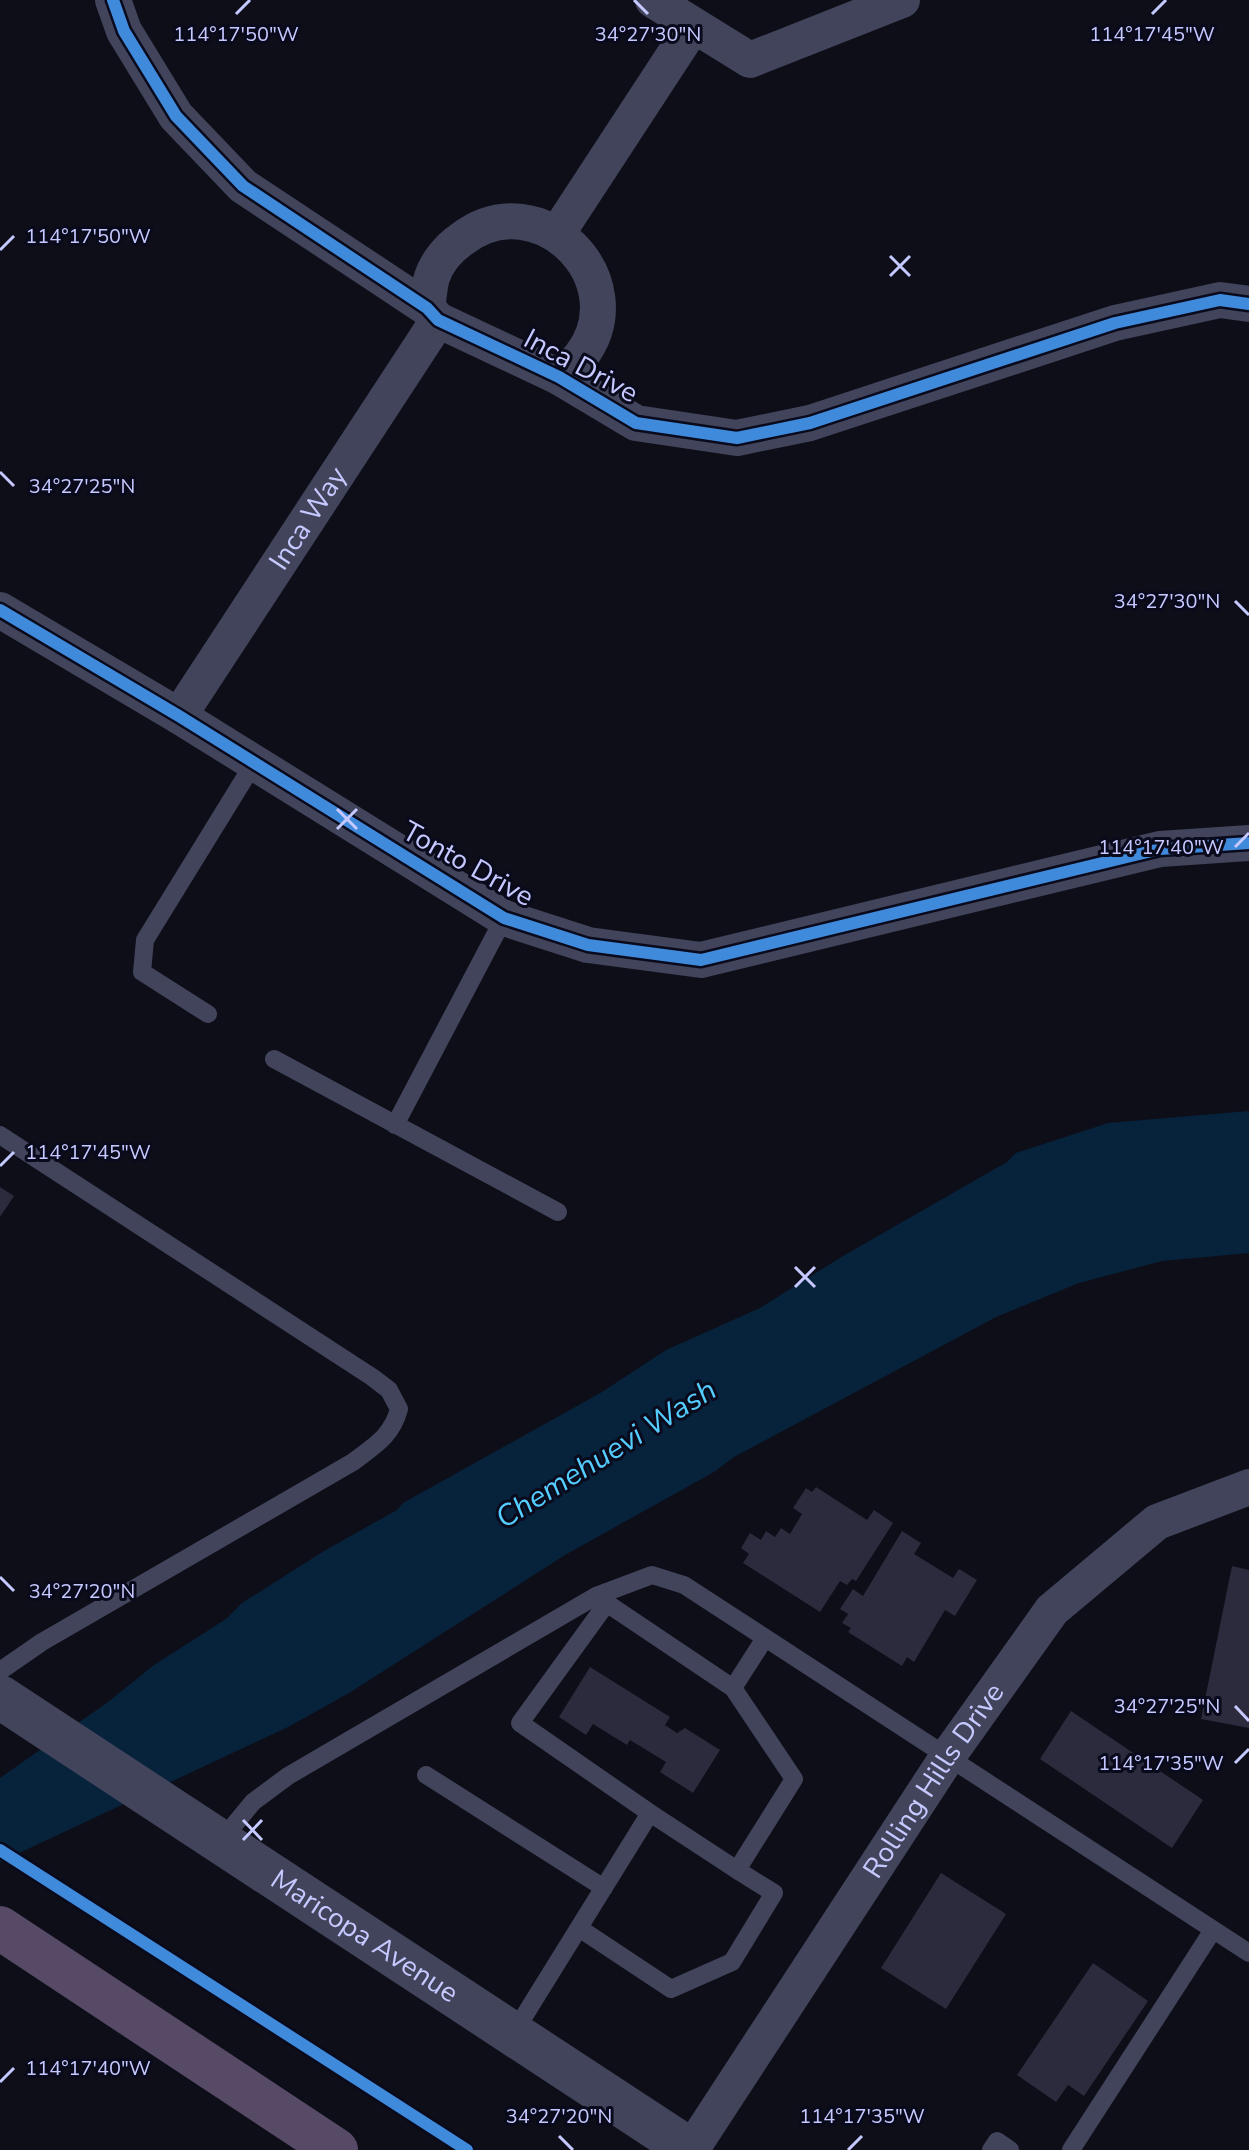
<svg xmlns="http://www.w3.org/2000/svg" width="1249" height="2150" viewBox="0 0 1249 2150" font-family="'Nunito Sans',sans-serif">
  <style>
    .water { fill: #07233c }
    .building { fill: #2b2b3d }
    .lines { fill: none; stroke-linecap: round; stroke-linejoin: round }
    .service { stroke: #41445a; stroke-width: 18 }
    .minor { stroke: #41445a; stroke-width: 36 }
    .tertiary { stroke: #41445a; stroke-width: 44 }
    .trunk { stroke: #564a66; stroke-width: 44 }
    .cycleway-casing { stroke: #0a0a1d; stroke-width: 17 }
    .cycleway { stroke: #408adc; stroke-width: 12 }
    .ticks { fill: none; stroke: #c6c9ff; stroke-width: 3 }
    .labels { text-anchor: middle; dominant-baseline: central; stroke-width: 6; stroke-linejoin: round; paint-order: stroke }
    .street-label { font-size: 28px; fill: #c6c9ff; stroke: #0a0a1d }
    .water-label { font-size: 30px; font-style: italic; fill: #54cdff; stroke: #0a0a1d }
    .ticks-label { font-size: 20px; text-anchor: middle; fill: #c6c9ff; stroke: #0a0a1d; stroke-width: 6; stroke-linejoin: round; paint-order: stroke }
  </style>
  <rect width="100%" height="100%" fill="#0e0e19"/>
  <path class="water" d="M1249 1111V1253L1162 1261 1079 1283 996 1317 734 1457 714 1472 565 1555 349 1693 290 1726 0 1862V1778L108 1702 154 1665 226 1619 242 1603 324 1551 397 1510 403 1503 602 1392 666 1350 760 1308 843 1256 1007 1162 1016 1153 1108 1123Z"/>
  <path class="building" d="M0 1187 14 1196 0 1217Z
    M816 1487 867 1520 874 1510 893 1523 856 1581 852 1579 847 1585 840 1581 820 1612 743 1563 749 1554 741 1548 750 1533 761 1540 766 1531 775 1537 781 1528 790 1534 802 1514 793 1508 806 1488 812 1492Z
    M902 1531 921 1543 914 1554 953 1578 959 1569 977 1580 955 1616 945 1610 914 1662 907 1657 902 1666 848 1632 851 1628 842 1623 848 1614 840 1609 853 1589 863 1596Z
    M1232 1566 1249 1570V1728L1201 1719Z
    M590 1667 670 1717 665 1725 677 1733 685 1728 720 1750 693 1793 660 1772 666 1762 630 1740 627 1745 593 1724 586 1735 559 1717Z
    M1071 1711 1203 1800 1172 1848 1040 1759Z
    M941 1873 1006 1914 946 2009 881 1968Z
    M1093 1963 1148 2001 1084 2096 1068 2085 1056 2102 1017 2075Z"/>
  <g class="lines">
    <path class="service" d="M208 1014 142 972 145 940 254 763
      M274 1059 558 1212
      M395 1125 504 918
      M0 1135 372 1377 389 1390 399 1409C392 1436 374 1446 353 1462L42 1642 0 1671
      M599 1598 733 1688
      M426 1775 604 1888
      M650 1813 737 1870 794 1779 733 1688 765 1638
      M220 1842 253 1802 288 1776 596 1596 652 1575 684 1585 1249 1953
      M579 1928 671 1989 732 1962 774 1893 737 1870
      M513 2034 650 1813 520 1723 607 1603
      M991 2150 997 2141 1010 2150
      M1071 2150 1213 1930"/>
    <g class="minor">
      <path d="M113 0 124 31 176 116 243 186 427 308 438 320 559 377 636 423 737 438 810 423 1115 323 1220 300 1249 304"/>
      <path d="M653 0 750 60 902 0"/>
      <path d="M557 234 693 26"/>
      <path d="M427 308C429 298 429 287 432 277 437 262 449 248 462 239 539 180 638 281 581 356 575 364 566 370 559 377"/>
      <path d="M0 610 179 716 504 918 588 945 701 960 1160 849 1249 843"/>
      <path id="s1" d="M179 716 438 320"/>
      <path id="s2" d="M691 2150 948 1756 1052 1610 1157 1522 1249 1487"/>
    </g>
    <path class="tertiary" id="s3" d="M0 1697 690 2150"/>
    <path class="trunk" d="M0 1928 336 2150"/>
    <g class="cycleway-casing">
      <path id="cycleway" d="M113 0 124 31 176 116 243 186 427 308 438 320 559 377 636 423 737 438 810 423 1115 323 1220 300 1249 304
        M0 610 179 716 504 918 588 945 701 960 1160 849 1249 843
        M0 1850 467 2150"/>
    </g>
    <use href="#cycleway" class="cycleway"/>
  </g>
  <path class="ticks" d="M634 0 648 14M236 14 250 0M1152 14 1166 0M0 250 14 236M890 256 910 276M890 276 910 256M0 472 14 486M1235 601 1249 615M337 809 357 829M337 829 357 809M1235 847 1249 833M0 1166 14 1152M795 1267 815 1287M795 1287 815 1267M0 1577 14 1591M1235 1706 1249 1721M1235 1763 1249 1749M243 1820 262 1840M243 1840 262 1820M0 2082 14 2068M559 2136 573 2150M848 2150 862 2136"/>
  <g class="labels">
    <g class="street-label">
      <text transform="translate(581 366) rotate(28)">Inca Drive</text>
      <text stroke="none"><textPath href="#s1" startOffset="236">Inca Way</textPath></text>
      <text transform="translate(468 864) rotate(29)">Tonto Drive</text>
      <text stroke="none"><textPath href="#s2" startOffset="442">Rolling Hills Drive</textPath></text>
      <text stroke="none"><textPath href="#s3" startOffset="436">Maricopa Avenue</textPath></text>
    </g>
    <g class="water-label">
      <text transform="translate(606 1454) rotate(-32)">Chemehuevi Wash</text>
    </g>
  </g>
  <g class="ticks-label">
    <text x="236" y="41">114°17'50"W</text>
    <text x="648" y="41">34°27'30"N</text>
    <text x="1152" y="41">114°17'45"W</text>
    <text x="88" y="243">114°17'50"W</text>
    <text x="82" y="493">34°27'25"N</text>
    <text x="1167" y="608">34°27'30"N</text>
    <text x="1161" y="854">114°17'40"W</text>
    <text x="88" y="1159">114°17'45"W</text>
    <text x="82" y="1598">34°27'20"N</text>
    <text x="1167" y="1713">34°27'25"N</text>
    <text x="1161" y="1770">114°17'35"W</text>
    <text x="88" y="2075">114°17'40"W</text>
    <text x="559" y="2123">34°27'20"N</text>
    <text x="862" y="2123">114°17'35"W</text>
  </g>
</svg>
